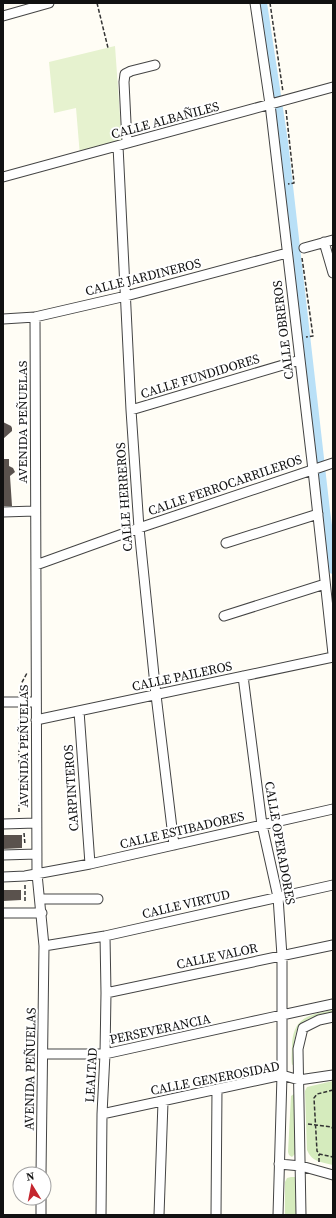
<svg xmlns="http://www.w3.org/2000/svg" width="336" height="1218" viewBox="0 0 336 1218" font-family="'Source Serif 4',serif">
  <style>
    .green { fill: #d5ebbd }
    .pitch { fill: #e6f2cf }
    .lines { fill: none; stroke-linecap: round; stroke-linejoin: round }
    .canal { stroke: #b9e0f7; stroke-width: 10 }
    .building { fill: #5a524d }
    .minor-casing { stroke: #444; stroke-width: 11 }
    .path { stroke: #333; stroke-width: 1.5; stroke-dasharray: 4 2; stroke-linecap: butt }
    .minor { stroke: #fff; stroke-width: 9 }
    .labels { text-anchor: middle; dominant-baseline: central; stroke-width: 4; stroke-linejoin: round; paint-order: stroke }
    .street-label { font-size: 13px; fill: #111; stroke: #fff }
  </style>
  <rect width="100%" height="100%" fill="#fffdf5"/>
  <path class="green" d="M333 1010V1012C294 1020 294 1026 294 1064L292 1065C291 1059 292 1052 292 1046 293 1017 309 1015 333 1010Z
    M333 1081V1165C321 1162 312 1162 307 1150L305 1091 307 1087Z
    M294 1094 296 1153 292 1157 289 1155 288 1152 291 1096Z
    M291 1177H295L297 1181V1215H285V1182L287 1178Z"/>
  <path class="pitch" d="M115 46 122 144 80 156 76 108 54 113 49 62Z"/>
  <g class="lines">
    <path class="canal" d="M262 3 283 142 325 511 333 569"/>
  </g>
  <path class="building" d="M3 422 11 426 12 428V431L3 439Z
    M3 459H9V466L13 468 15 472 10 476 12 506H3Z
    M3 835H22V848L3 849Z
    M3 890H21V900L3 901Z"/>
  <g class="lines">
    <g class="minor-casing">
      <path id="minor" d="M255 3 270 104 313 470 333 654
        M3 16 49 3
        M127 143 124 82 125 74 131 71 155 65
        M118 146 131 410 139 528 156 695 174 845
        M3 177 333 87
        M324 242 333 273
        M304 248 333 240
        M35 317 37 874 44 946 41 1174
        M3 319 35 317 126 296 287 253
        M131 410 300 360
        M3 512 35 511
        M226 543 318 514
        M36 565 139 528 333 463
        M224 616 325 584
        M3 702H36
        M79 711 90 864
        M36 720 333 657
        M3 824 36 823
        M3 855 37 854
        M3 877 25 876 90 864 333 809
        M40 899H98
        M3 913H42
        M44 946 105 936 333 885
        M106 993 333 945
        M43 1054H105L282 1015V956L278 897 262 825 243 676
        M102 1114 282 1075 299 1080 333 1075
        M279 1164 301 1166 333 1175
        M41 1215V1198
        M101 1215 102 1114 105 1054 106 993 105 936
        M159 1215 163 1102
        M216 1215 217 1089
        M278 1215 282 1075V1015L333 1004
        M301 1215 298 1049 303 1028 319 1020 333 1017"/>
    </g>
    <path class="path" d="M97 3 108 48
      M270 3 283 92
      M286 110 294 183 288 184
      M302 258 313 336 306 337
      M20 694 21 684 27 673
      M19 712V814
      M24 833 25 845
      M25 885V903
      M333 1090 317 1094 314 1098 317 1151 319 1154 333 1157
      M308 1124 332 1127 333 1130
      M319 1162V1154"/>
    <use href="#minor" class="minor"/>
  </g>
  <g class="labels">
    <g class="street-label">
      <text transform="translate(165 120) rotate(-15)">CALLE ALBAÑILES</text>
      <text transform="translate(143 277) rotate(-14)">CALLE JARDINEROS</text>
      <text transform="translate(283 330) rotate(-97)">CALLE OBREROS</text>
      <text transform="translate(200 376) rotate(-17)">CALLE FUNDIDORES</text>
      <text transform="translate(22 422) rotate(-90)">AVENIDA PEÑUELAS</text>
      <text transform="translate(225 485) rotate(-19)">CALLE FERROCARRILEROS</text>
      <text transform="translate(124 497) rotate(-94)">CALLE HERREROS</text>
      <text transform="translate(182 676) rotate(-12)">CALLE PAILEROS</text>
      <text transform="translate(23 746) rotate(-90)">AVENIDA PEÑUELAS</text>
      <text transform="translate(71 788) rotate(-94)">CARPINTEROS</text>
      <text transform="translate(182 830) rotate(-13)">CALLE ESTIBADORES</text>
      <text transform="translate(280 843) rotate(80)">CALLE OPERADORES</text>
      <text transform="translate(186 904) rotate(-13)">CALLE VIRTUD</text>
      <text transform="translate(217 956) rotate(-12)">CALLE VALOR</text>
      <text transform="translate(160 1029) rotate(-12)">PERSEVERANCIA</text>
      <text transform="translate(30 1069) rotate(-89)">AVENIDA PEÑUELAS</text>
      <text transform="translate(91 1075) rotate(-87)">LEALTAD</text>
      <text transform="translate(215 1078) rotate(-11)">CALLE GENEROSIDAD</text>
    </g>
  </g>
  <rect width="336" height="1218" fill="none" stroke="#111111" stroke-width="8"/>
  <g transform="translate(32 1186) rotate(350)"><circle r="19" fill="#ffffff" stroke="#a0a0a0"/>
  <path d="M0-3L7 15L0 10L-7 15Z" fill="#c4262e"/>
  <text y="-6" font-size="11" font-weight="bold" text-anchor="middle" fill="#111111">N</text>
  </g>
</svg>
